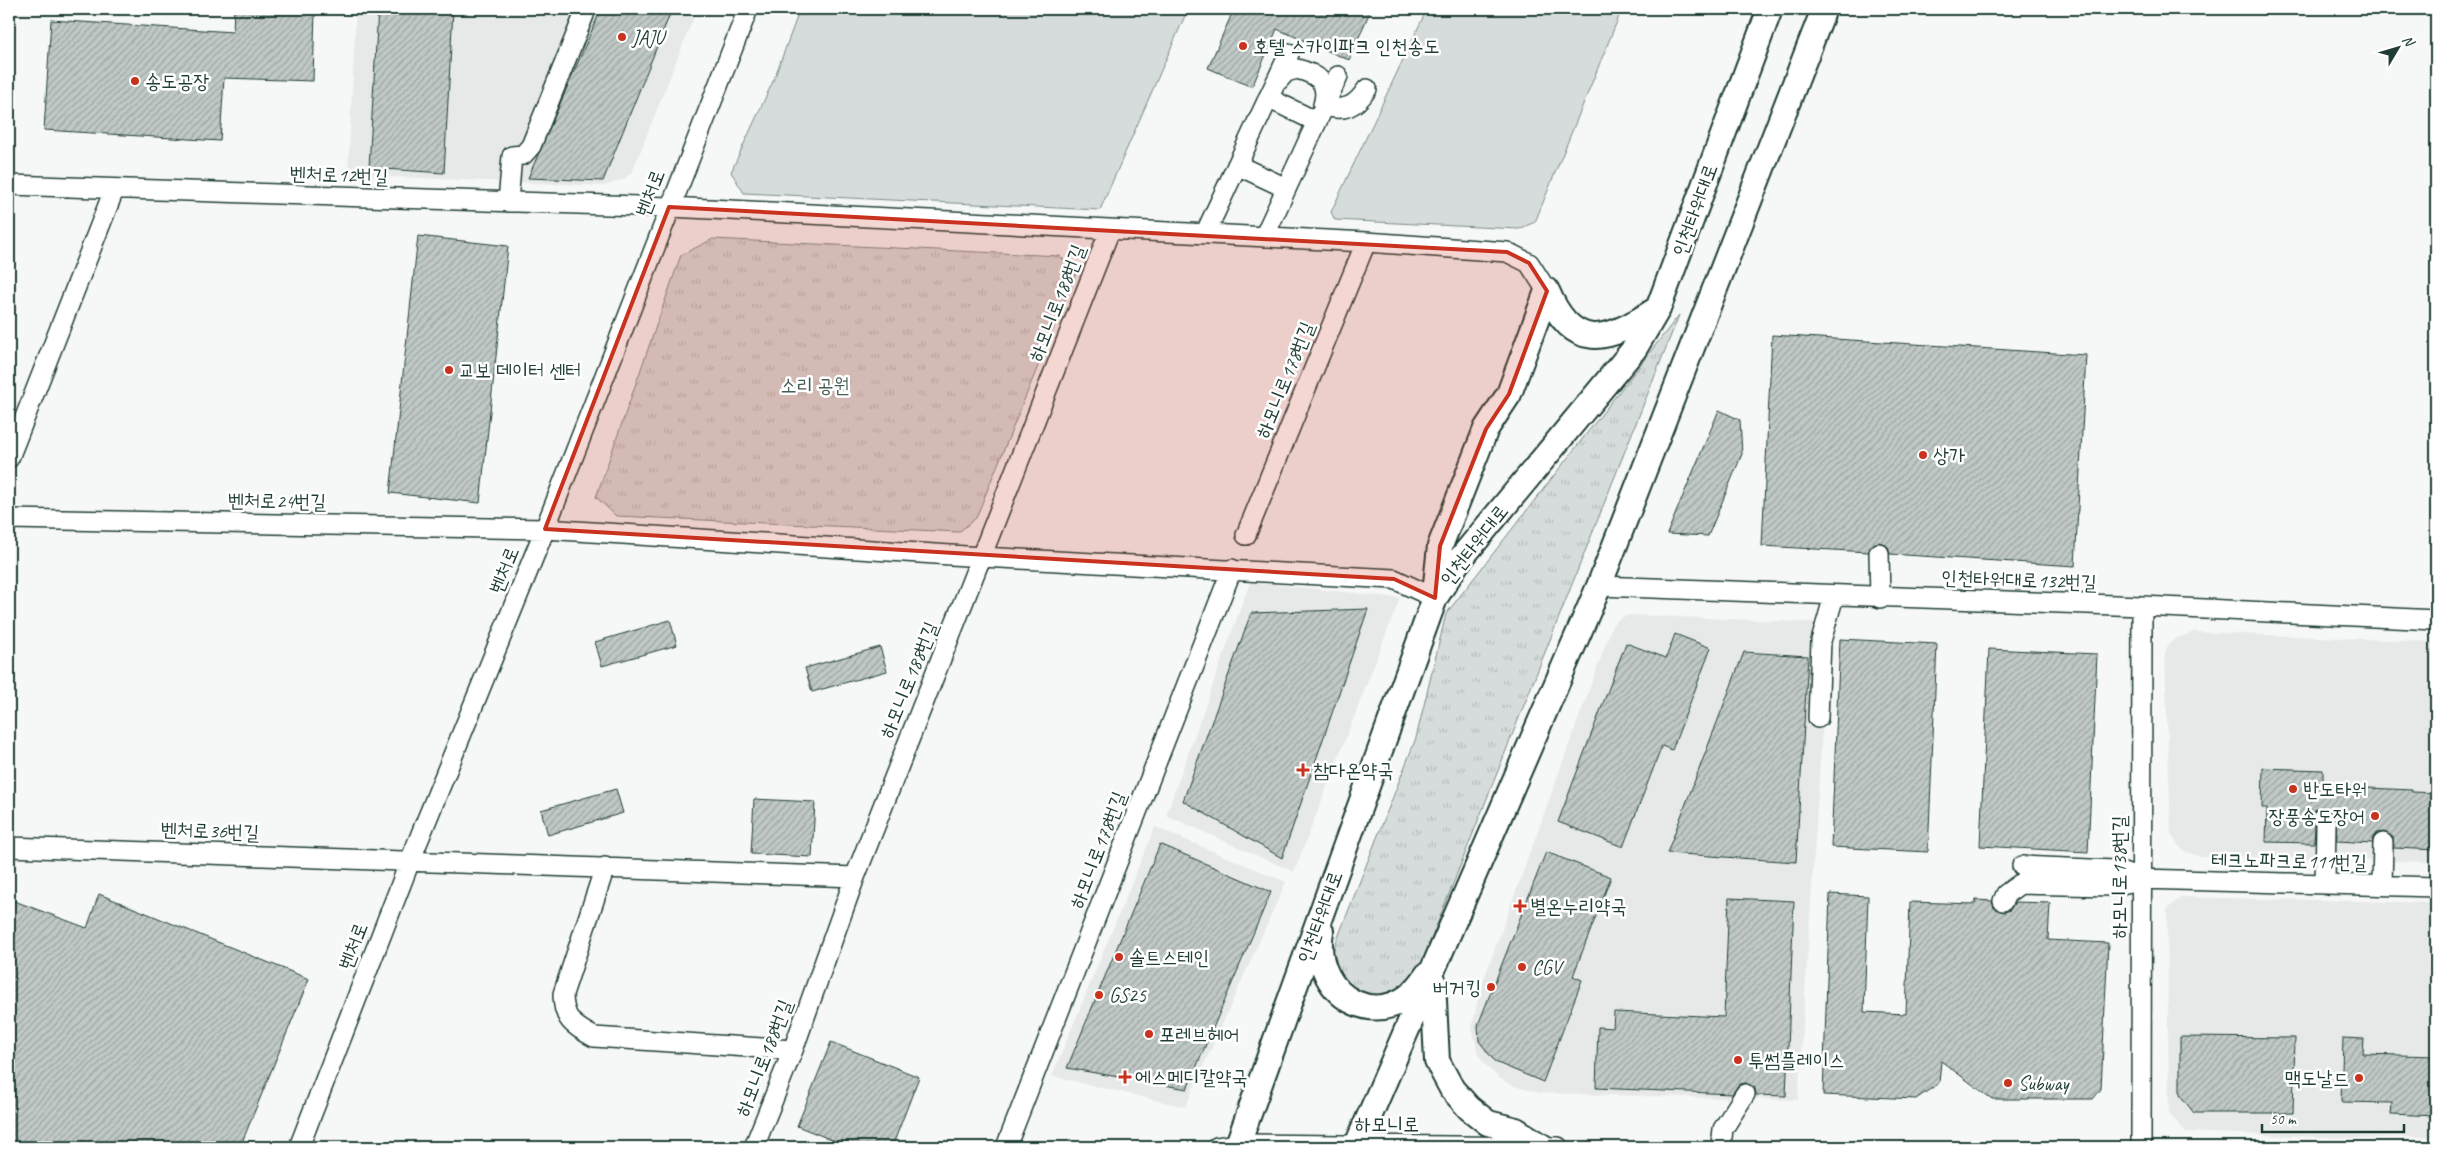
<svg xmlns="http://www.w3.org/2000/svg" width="2445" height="1156" viewBox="0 0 2445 1156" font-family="Caveat,'Poor Story',sans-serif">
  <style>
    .built { fill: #e6e9e8 }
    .grass { fill: #d6dcdb; stroke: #7a8c88 }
    .park { fill: url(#park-tufts); stroke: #7a8c88 }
    .building { fill: url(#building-hatch); stroke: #1f3d34 }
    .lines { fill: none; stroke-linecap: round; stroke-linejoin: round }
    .minor-casing { stroke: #1f3d34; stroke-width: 22 }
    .major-casing { stroke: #1f3d34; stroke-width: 28 }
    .minor { stroke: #fff; stroke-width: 19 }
    .major { stroke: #fff; stroke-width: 24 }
    .marked { fill: #c8321e; fill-opacity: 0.2; stroke: #c8321e; stroke-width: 4; stroke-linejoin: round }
    .poi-dot { fill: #c8321e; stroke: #fff; stroke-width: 2 }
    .labels { text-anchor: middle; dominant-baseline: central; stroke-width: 5; stroke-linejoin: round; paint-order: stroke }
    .poi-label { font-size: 20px; fill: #1f3d34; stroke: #fff; text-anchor: start }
    .street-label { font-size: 20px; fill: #1f3d34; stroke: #fff }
    .park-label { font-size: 20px; fill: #445d55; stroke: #fff }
  </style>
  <defs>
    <pattern id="park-tufts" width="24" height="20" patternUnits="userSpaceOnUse" patternTransform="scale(1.25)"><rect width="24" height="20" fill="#d6dcdb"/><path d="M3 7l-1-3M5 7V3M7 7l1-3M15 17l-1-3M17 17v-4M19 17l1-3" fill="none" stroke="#b7bebd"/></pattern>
    <pattern id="building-hatch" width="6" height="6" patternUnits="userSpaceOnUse" patternTransform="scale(1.25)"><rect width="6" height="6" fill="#c0c9c6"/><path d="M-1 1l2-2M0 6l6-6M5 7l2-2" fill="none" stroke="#9ba4a2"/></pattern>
  </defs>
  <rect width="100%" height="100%" fill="#f6f7f7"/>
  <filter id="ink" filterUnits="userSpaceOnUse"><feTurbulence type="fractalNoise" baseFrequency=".02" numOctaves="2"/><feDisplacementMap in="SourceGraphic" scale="10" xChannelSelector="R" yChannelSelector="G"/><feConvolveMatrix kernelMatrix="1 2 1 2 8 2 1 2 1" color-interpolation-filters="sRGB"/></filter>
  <g filter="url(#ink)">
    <path class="built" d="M356 9H697L632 172 624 179 605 186 348 175Z
      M1250 582 1400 598 1294 872 1166 815Z
      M1628 615 1829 623 1798 1100 1539 1093 1511 1085 1498 1077 1486 1066 1478 1054 1472 1027 1480 990 1613 624 1620 618Z
      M2194 632 2436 642V862L2198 856 2186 852 2177 844 2171 834 2165 655 2167 646 2173 640Z
      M1155 827 1286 882 1185 1107 1052 1076Z
      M2182 897 2436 903V1136L2349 1138 2186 1132 2169 1114 2167 909Z"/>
    <path class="grass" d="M800 9H1188L1100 210 744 193 731 172 774 79Z
      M1427 9H1622L1535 222 1519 229 1335 220 1331 212Z"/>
    <path class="park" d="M713 239 1060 256 1076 273 976 518 959 532 616 516 596 497 681 255Z
      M1679 315 1418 972 1405 985 1378 999 1344 987 1331 959 1335 945 1416 738 1446 614Z"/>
    <path class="building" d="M234 9H315L313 81 224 78 220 141 44 130 51 20 233 32Z
      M378 9H453L444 173 369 168Z
      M601 9H672L603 181 528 178Z
      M1234 9H1371L1349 60 1277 29 1252 87 1208 68Z
      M418 236 508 246 480 503 390 493Z
      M1772 335 2086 355 2075 566 1890 554 1888 547 1879 542 1873 544 1868 552 1762 546Z
      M1719 410 1740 420 1742 454 1708 536 1667 534Z
      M1368 609 1282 858 1183 801 1251 613Z
      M670 620 677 645 602 666 595 642Z
      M1675 634 1711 648 1672 750 1662 746 1623 847 1558 822 1626 643 1666 658Z
      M1840 639 1937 644 1928 852 1831 847Z
      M880 647 887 671 812 692 805 668Z
      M1989 649 2097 654 2088 852 1980 846Z
      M1744 652 1808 656 1796 862 1667 853Z
      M2263 768 2323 770V786L2412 790V792L2436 793V850L2394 848 2393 837 2384 832 2377 833 2372 843 2337 841 2336 818 2327 808 2322 807 2315 809 2311 818 2315 827 2314 843 2266 842 2267 808H2262Z
      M616 789 623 813 548 835 541 810Z
      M754 799 815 802 812 857 751 854Z
      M1160 844 1271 892 1187 1089 1067 1068Z
      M1546 852 1611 877 1573 976 1582 980 1543 1082 1495 1062 1479 1041 1478 1025Z
      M99 894 309 979 240 1147H9V899L87 928Z
      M1830 894 1868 896 1864 1012 1906 1014 1910 902 1975 904 1976 900 1992 901 1994 908 2004 912 2010 910 2015 902 2050 903 2048 940 2108 943 2101 1089 2093 1099H1992L1941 1061 1939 1083 1916 1099 1823 1095Z
      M1729 898 1794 901 1786 1096 1756 1095 1755 1088 1746 1083 1739 1084 1732 1094 1596 1088 1598 1027 1613 1028 1614 1012 1724 1017Z
      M2180 1037 2295 1038 2293 1113H2194L2180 1095Z
      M2343 1038 2364 1039 2363 1054 2436 1056V1116L2391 1114 2392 1103 2341 1102Z
      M831 1042 919 1077 892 1147H850L797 1126Z"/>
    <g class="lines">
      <g class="minor-casing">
        <path id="minor" d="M1278 81 1286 72 1297 69C1317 74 1330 82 1323 105
          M1268 98 1317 122
          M1324 105C1344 113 1356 106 1367 89
          M1237 165 1286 188
          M9 185 669 207 1366 242 1507 252 1529 263 1547 291
          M508 202 512 156 523 155 531 146 584 15
          M1205 234 1289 54
          M1264 237 1338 76
          M9 458 114 190
          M9 519 545 529 982 557 1394 579 1435 598
          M1246 535 1366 242
          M1879 553 1880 598
          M1599 586 2142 606 2436 620
          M1818 718 1821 641 1834 596
          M2322 818 2326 824 2325 884
          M9 847 855 877
          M2022 866 2114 870 2141 879 2436 887
          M605 867 563 994C563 1019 573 1026 594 1037L793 1050
          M2382 885 2383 843
          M2003 901 2006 894 2020 884 2114 886 2141 879
          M299 1147 410 861 545 529 748 9
          M754 1147 793 1050 855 877 1110 230
          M1006 1147 1232 569
          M1217 1147 1238 1144 1558 1147
          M1721 1147 1723 1129 1745 1094
          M2141 1147 2142 606"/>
      </g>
      <g class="major-casing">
        <path id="major" d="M1547 291C1573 352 1606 343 1654 311
          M1435 593 1440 546 1486 429 1509 394 1547 291
          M1321 931C1310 1000 1388 1039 1427 975
          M1433 980 1437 1061 1452 1089 1469 1108 1488 1123 1516 1130 1543 1147
          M1237 1147 1435 598 1457 563 1635 348 1658 309 1770 9
          M1356 1147 1599 586 1824 9"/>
      </g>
      <use href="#minor" class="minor"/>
      <use href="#major" class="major"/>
    </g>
  </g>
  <path class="marked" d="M669 207 1507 252 1529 263 1547 291 1509 394 1486 429 1440 546 1435 598 1394 579 545 529Z"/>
  <g class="poi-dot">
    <circle cx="622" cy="37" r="5"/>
    <circle cx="1243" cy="46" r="5"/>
    <circle cx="135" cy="81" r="5"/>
    <circle cx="449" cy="370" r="5"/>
    <circle cx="1923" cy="455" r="5"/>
    <path d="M1300.5 762.5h5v5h5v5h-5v5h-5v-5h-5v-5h5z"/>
    <circle cx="2293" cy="789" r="5"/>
    <circle cx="2375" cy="816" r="5"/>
    <path d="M1517.5 898.5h5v5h5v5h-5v5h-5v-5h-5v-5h5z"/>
    <circle cx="1119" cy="957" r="5"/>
    <circle cx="1522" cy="967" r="5"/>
    <circle cx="1491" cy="987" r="5"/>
    <circle cx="1099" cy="995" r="5"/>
    <circle cx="1149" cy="1034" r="5"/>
    <circle cx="1738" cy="1060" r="5"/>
    <path d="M1122.5 1069.5h5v5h5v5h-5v5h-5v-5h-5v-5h5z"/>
    <circle cx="2359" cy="1078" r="5"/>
    <circle cx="2008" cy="1083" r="5"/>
  </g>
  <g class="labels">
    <g class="poi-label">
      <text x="632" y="37">JAJU</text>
      <text x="1253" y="46">호텔 스카이파크 인천송도</text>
      <text x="145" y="81">송도공장</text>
      <text x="459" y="370">교보 데이터 센터</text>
      <text x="1933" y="455">상가</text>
      <text x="1313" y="770">참다온약국</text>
      <text x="2303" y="789">반도타워</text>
      <text x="2365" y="816" text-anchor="end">장풍송도장어</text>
      <text x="1530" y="906">별온누리약국</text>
      <text x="1129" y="957">솔트스테인</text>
      <text x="1532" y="967">CGV</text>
      <text x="1481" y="987" text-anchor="end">버거킹</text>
      <text x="1109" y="995">GS25</text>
      <text x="1159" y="1034">포레브헤어</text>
      <text x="1748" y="1060">투썸플레이스</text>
      <text x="1135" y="1077">에스메디칼약국</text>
      <text x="2349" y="1078" text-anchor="end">맥도날드</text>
      <text x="2018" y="1083">Subway</text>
    </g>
    <g class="street-label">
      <text transform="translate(339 175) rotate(2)">벤처로12번길</text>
      <text transform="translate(650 193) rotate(-69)">벤처로</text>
      <text transform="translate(1695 210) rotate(-70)">인천타워대로</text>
      <text transform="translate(1057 303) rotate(-69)">하모니로188번길</text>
      <text transform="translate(1285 380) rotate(-68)">하모니로178번길</text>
      <text transform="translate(277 501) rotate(1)">벤처로24번길</text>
      <text transform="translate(1474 545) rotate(-52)">인천타워대로</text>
      <text transform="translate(504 570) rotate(-68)">벤처로</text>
      <text transform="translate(2019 580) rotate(2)">인천타워대로132번길</text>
      <text transform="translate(909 680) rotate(-68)">하모니로188번길</text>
      <text transform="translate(210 831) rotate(2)">벤처로36번길</text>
      <text transform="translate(1098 850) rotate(-69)">하모니로178번길</text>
      <text transform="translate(2289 861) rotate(1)">테크노파크로111번길</text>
      <text transform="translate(2119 877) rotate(-90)">하모니로138번길</text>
      <text transform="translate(1320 917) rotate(-70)">인천타워대로</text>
      <text transform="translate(353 946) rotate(-69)">벤처로</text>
      <text transform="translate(764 1058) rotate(-69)">하모니로188번길</text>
      <text x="1387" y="1124">하모니로</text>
    </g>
    <g class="park-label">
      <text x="815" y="385">소리 공원</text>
    </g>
  </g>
  <rect width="2445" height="1156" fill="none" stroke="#fff" stroke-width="30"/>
  <rect x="15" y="15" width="2415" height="1126" fill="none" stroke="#1f3d34" stroke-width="2" filter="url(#ink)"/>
  <g transform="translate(2398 48) rotate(52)" stroke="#ffffff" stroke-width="4" paint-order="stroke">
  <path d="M0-4L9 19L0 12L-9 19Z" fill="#1f3d34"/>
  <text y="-8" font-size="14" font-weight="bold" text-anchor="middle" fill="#1f3d34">N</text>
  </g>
  <path d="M2262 1124v8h142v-8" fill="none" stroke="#1f3d34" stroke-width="2.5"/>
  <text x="2270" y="1124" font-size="15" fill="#1f3d34" stroke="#ffffff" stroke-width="4" paint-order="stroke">50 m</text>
</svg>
